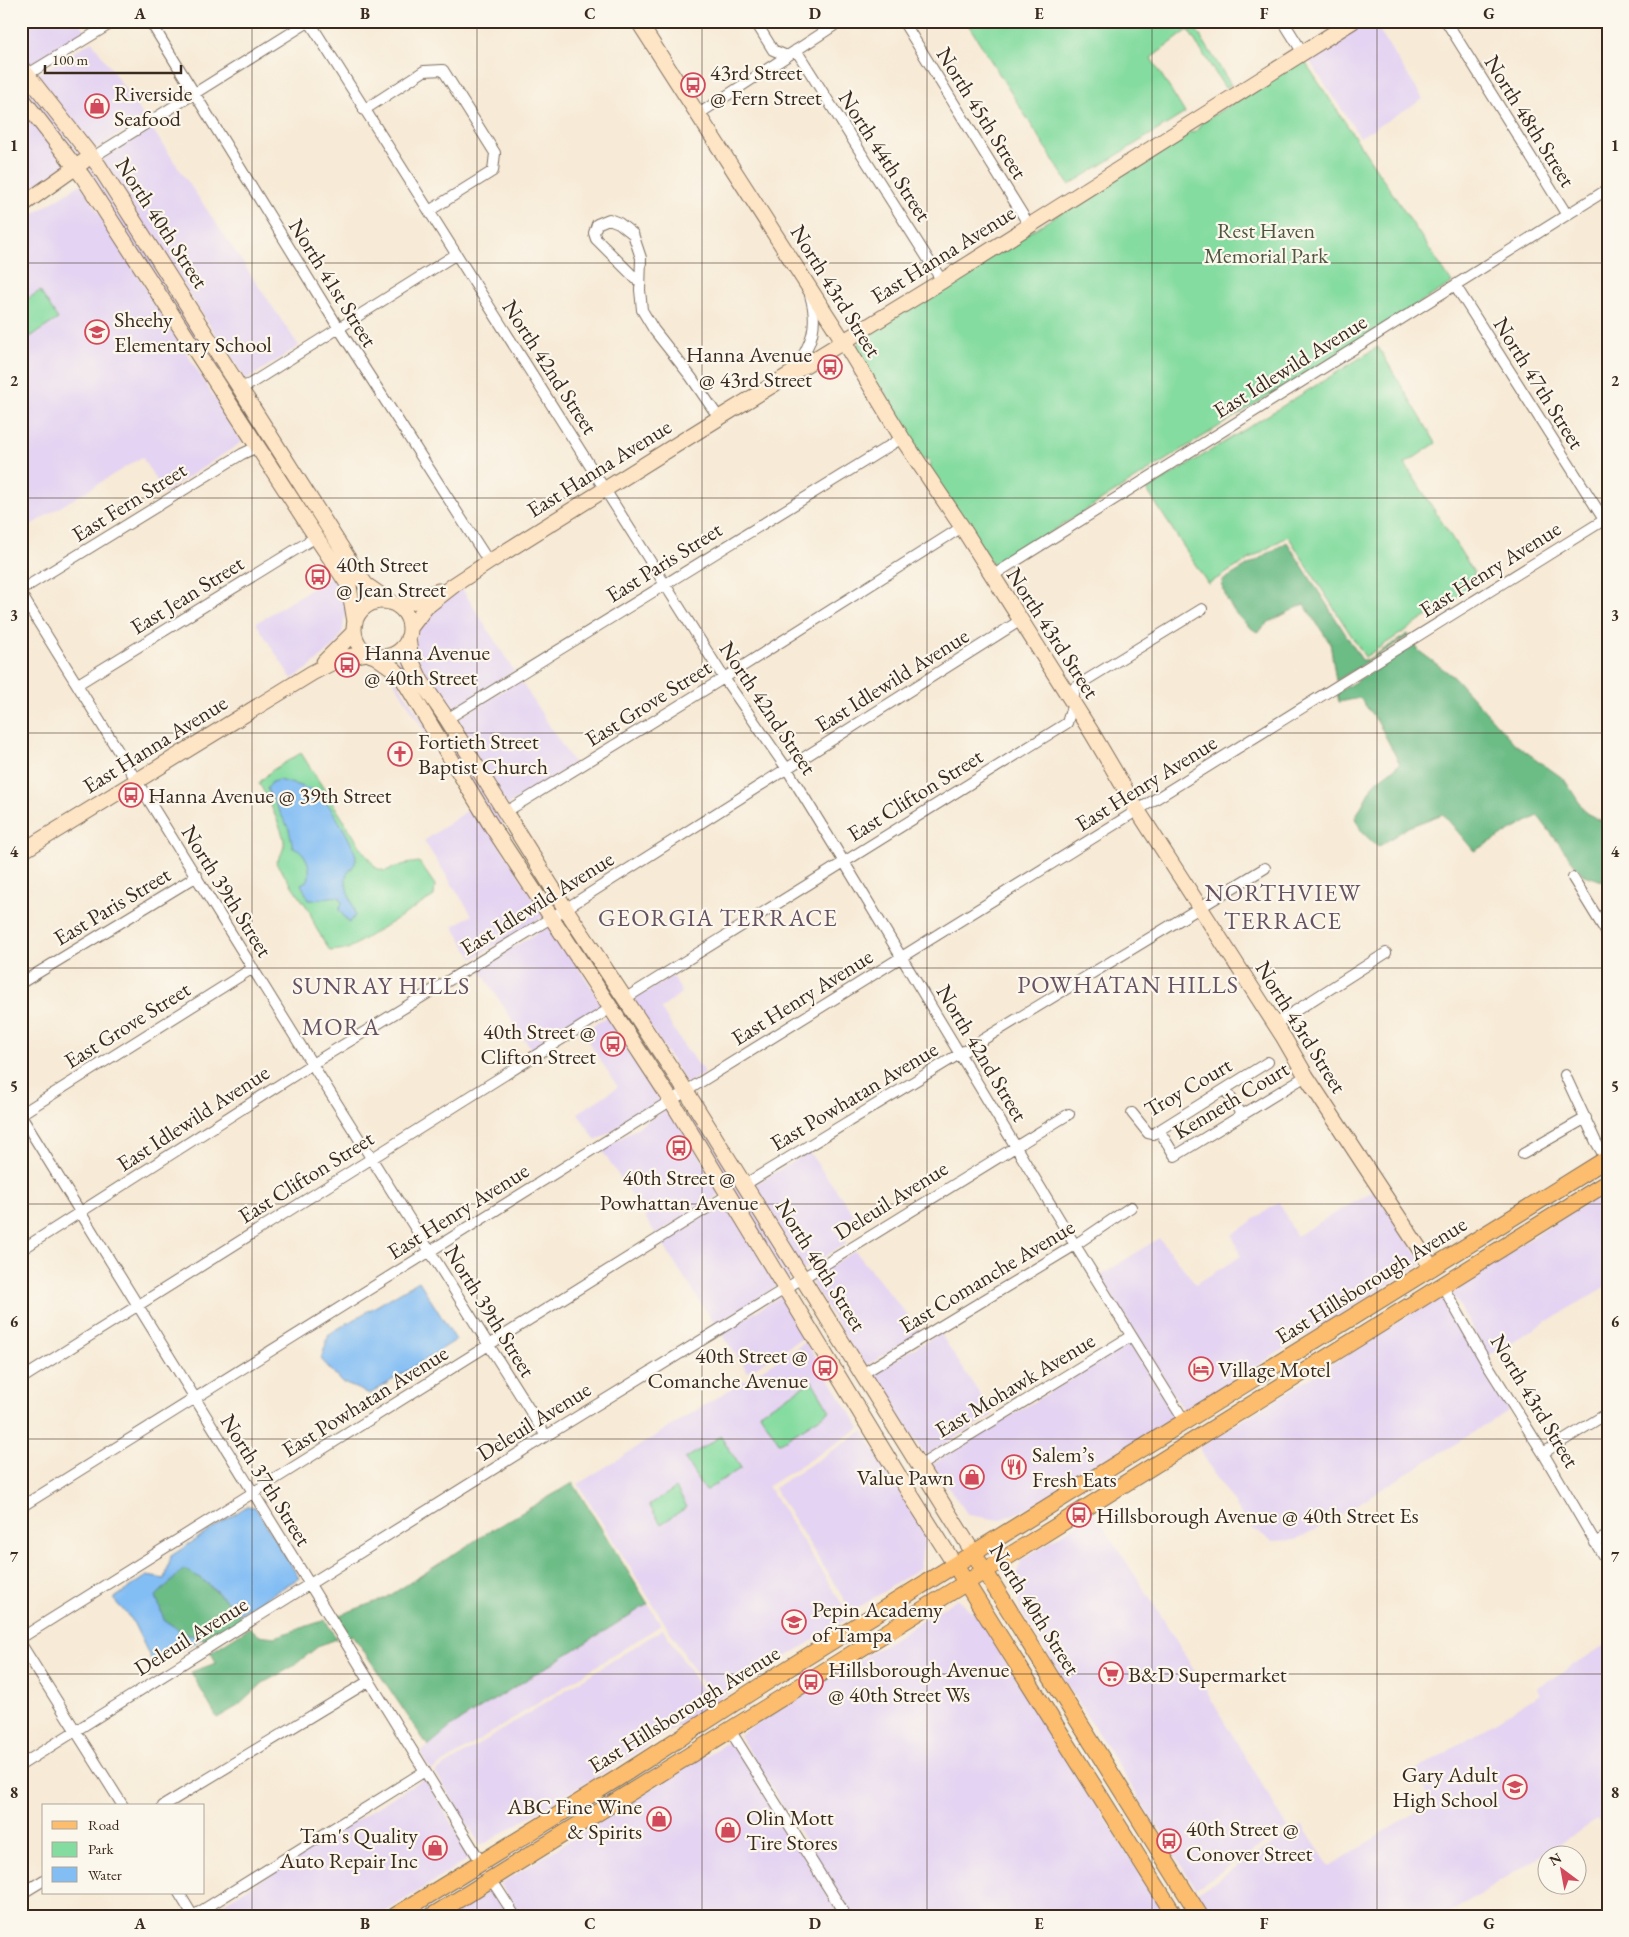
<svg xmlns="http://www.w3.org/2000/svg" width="1629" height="1937" viewBox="0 0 1629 1937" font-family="'EB Garamond',serif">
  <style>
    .built { fill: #e4d3f2 }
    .green { fill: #85dca0; stroke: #60835f }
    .forest { fill: #6cbc86; stroke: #547352 }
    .water { fill: #82bdf4; stroke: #5e7489 }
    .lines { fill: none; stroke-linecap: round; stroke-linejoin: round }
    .street-casing { stroke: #7d6d5e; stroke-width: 12 }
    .secondary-casing { stroke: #7d6d5e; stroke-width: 17 }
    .primary-casing { stroke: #7d6d5e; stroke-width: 18 }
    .street { stroke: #fff; stroke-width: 10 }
    .secondary { stroke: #fee5c5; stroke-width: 15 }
    .primary { stroke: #fcbd6e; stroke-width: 16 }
    .grid { fill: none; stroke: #3b2a1e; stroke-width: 1; stroke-opacity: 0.55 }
    .labels { text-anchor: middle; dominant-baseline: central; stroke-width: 4.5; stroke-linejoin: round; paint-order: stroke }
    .poi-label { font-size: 22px; fill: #3b2a1e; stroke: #fbf7ec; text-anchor: start }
    .street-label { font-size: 22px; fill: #3b2a1e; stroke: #fbf7ec }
    .park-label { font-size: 22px; fill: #4e563e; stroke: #fbf7ec }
    .neighbourhood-label { font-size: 24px; letter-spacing: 1px; fill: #665263; stroke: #fbf7ec }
    .neatline { fill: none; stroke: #3b2a1e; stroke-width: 2 }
    .grid-label { font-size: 16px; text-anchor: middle; font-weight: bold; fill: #3b2a1e }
  </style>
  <rect width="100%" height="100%" fill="#fbf7ec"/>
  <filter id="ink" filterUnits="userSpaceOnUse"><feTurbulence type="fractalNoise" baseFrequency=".02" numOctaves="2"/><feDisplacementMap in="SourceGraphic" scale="10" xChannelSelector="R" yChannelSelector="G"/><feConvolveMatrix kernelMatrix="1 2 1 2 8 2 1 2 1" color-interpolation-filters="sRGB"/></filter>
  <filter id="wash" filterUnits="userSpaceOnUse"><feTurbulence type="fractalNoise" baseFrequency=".0096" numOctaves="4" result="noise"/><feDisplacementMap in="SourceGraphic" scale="20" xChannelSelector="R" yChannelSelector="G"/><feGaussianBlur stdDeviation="1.12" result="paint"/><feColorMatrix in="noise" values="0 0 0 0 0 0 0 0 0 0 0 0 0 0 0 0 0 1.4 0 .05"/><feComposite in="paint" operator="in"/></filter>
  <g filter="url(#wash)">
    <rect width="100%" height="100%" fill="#f7ead6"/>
    <path class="built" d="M32 21H79L86 32 28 67 21 61V29Z
      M1363 21H1373L1423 99 1360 137 1309 60 1305 58Z
      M92 41 145 118 94 150 35 76Z
      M21 74 85 155 76 160 21 87Z
      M21 103 68 166 27 196 21 186Z
      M151 127 299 346 246 380 100 159Z
      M92 164 243 393 233 399 82 169Z
      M81 184 242 442 164 493 142 457 21 531V222Z
      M332 576 350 603 344 620 343 630 337 643 309 668 292 679 256 623Z
      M461 587 514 671 448 712 412 649 416 640 418 628 429 611Z
      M405 657 504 821 498 827 397 662Z
      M384 665H387L544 916 473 959 453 926 472 915 424 841 471 808Z
      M520 680 574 764 506 806 454 721Z
      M550 925 604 1006 532 1051 479 968Z
      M672 976 682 992 661 1009 684 1046 705 1073 687 1084 633 1000Z
      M610 1015 664 1098 596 1141 578 1113 618 1087 582 1032Z
      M685 1098 795 1275 787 1280 678 1102Z
      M670 1107 722 1193 656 1234 602 1150Z
      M809 1152 854 1215 833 1228 847 1243 803 1270 751 1187Z
      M1375 1190 1423 1263 1184 1411 1100 1276 1159 1238 1196 1284 1241 1256 1232 1235 1279 1202 1296 1236Z
      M1608 1190V1285L1488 1356 1450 1289Z
      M727 1202 779 1285 715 1325 662 1243Z
      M855 1251 921 1332 864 1367 809 1279Z
      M784 1294 808 1338H803L748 1372 721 1333Z
      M1442 1294 1510 1410 1314 1531 1295 1540 1272 1541 1250 1527 1218 1480 1199 1448Z
      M940 1333 993 1415 926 1455 870 1375Z
      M806 1342 860 1428 768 1486 850 1617 714 1702 578 1484Z
      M1130 1343 1176 1416 1029 1508 999 1520 968 1515 932 1464Z
      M863 1431 925 1535 920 1568 852 1612 774 1488Z
      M1095 1513 1165 1622 1288 1828 1196 1888 1021 1612 1014 1583 1021 1560Z
      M957 1599 977 1616 1167 1916H852L739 1735Z
      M648 1604 661 1625 431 1771 420 1753 452 1726Z
      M663 1629 711 1704 626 1759 481 1846 435 1772Z
      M1608 1643V1836L1597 1820 1445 1916H1200L1189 1898 1302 1825 1330 1867 1431 1802 1414 1772 1540 1694 1537 1688Z
      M731 1740 841 1916H521L500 1884Z
      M424 1778 472 1857 379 1916H203Z
      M492 1889 510 1916H450Z"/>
    <path class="green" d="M966 21H1191L1231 85 1225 88 1188 30 1151 58 1185 113 1069 185Z
      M1301 61 1302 64 1305 62 1452 283 1242 412 1000 564 994 566 928 469 931 464 928 459H922L884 398 886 393 883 388H878L855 349 862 337 1190 132 1192 133 1198 129 1201 123Z
      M40 291 58 319 30 337 21 323V303Z
      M1378 347 1436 443 1405 464 1480 582 1365 657 1288 536 1208 584 1147 490Z
      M301 753 362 849 376 868 385 871 405 864 419 862 435 885 434 896 348 949 330 951 316 928 309 910 276 863C280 857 285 848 284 841 283 830 265 793 259 783L271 771Z
      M812 1381 830 1411 779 1443 760 1413Z
      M721 1436 741 1468 705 1491 685 1459Z
      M676 1488 687 1507 661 1524 649 1505Z"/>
    <path class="forest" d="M1287 542 1362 660H1367L1408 634 1409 636 1336 681 1330 643 1304 604 1269 622 1257 632C1239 621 1224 602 1222 581Z
      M1415 645 1419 651 1454 677 1515 744 1564 779 1586 813 1608 824V883L1582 874 1538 816 1474 851 1443 814 1408 827 1378 847 1362 832 1355 818 1374 783 1400 764 1379 724 1360 698 1339 702 1337 693Z
      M573 1483 648 1604 452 1726 428 1746 353 1635 347 1637 334 1617 386 1598 490 1531Z
      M185 1568C208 1582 225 1599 243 1619L206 1643 203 1638 185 1634 164 1620 156 1596Z
      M325 1620 337 1639 320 1645 292 1667 263 1683 238 1706 217 1718 191 1672 216 1663 211 1652 250 1627 258 1635 275 1637Z"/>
    <path class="water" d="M278 780C290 783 313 788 322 797 330 805 356 847 356 858 356 867 347 870 346 878 345 891 354 903 355 916L349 923 339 910 342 903 340 897C327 895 322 901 309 900L301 884 308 880C312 868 306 851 293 847L289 829 267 789 272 782Z
      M419 1281 456 1340 370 1394 343 1383 321 1359 329 1334Z
      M247 1506 255 1507 299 1578 239 1614C222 1596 206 1579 184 1569L156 1596 164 1620 185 1634 203 1638 154 1665 132 1620 113 1599 147 1576 165 1579 171 1556Z"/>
  </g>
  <g filter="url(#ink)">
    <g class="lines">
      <g class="street-casing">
        <path id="street" d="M150 21 338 327 489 562
          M309 21 724 678 787 769 844 862 1075 1245 1185 1422
          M755 21 773 50 787 56
          M903 21 1029 225
          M1283 21 1303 53
          M1446 21 1567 215
          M796 50 942 281
          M28 74 115 21
          M364 110 424 71 443 70 495 153 493 171 429 211
          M697 115 841 21
          M93 157 310 21
          M640 283 596 239 594 233 597 224 609 219 619 223 633 234 641 258 640 290 642 310 654 330 691 377 719 418
          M1455 285 1608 526
          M794 370C812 344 819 325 810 295
          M240 388 250 384 455 255
          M992 576 1608 189
          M21 590 242 454 257 447
          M21 594 312 1064 546 1436
          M78 684 316 537
          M447 719 902 438
          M504 813 724 678 962 527
          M1573 878 1608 935
          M21 983 197 876
          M626 998 1067 723 1073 703 1075 687 1202 609
          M1275 1024 1386 953
          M1565 1075 1596 1142 1606 1159
          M1225 1089 1242 1115
          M1132 1113 1148 1133 1153 1134 1268 1062
          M21 1114 253 968
          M21 1116 481 1862
          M1159 1130 1175 1156 1306 1076
          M1523 1154 1586 1118
          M744 1185 1265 868
          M21 1250 312 1064 551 918 1021 620
          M1442 1285 1487 1364 1543 1453 1608 1564
          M862 1374 1075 1245 1131 1207
          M21 1379 611 1008
          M1543 1453 1608 1413
          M919 1466 1131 1336
          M21 1507 691 1088 1604 520
          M1595 1543 1608 1535
          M21 1638 728 1195
          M21 1644 123 1806
          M730 1730 846 1916
          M21 1765 546 1436 1069 1114
          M163 1806 369 1681
          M491 1879 515 1916
          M179 1893 193 1916
          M21 1894 44 1880
          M193 1916 425 1771"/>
      </g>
      <g class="secondary-casing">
        <path id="secondary" d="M638 21 844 342 902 438 962 527 1092 733 1138 811 1284 1038 1306 1076 1432 1268
          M21 67 99 166 358 574 366 585 392 603
          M21 97 83 177 316 537 349 586 355 622
          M21 206 83 162
          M354 629a28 28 0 1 1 56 0a28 28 0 1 1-56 0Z
          M399 607 438 591
          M410 628 426 607 454 585 489 562 719 418 942 281 1353 21
          M408 638 411 660 421 681 447 719 565 908 686 1091 974 1554
          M375 656 395 670 403 679 489 822 671 1100 900 1478 955 1565
          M324 662 354 632
          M21 852 312 673 341 658 368 653"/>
      </g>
      <g class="primary-casing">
        <path id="primary" d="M979 1562 1200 1916
          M960 1573 1175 1916
          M395 1916 618 1778 776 1676 1608 1158
          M432 1916 1608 1182"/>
      </g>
      <use href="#street" class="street"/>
      <use href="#secondary" class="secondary"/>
      <use href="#primary" class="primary"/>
    </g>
  </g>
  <path class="grid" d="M252 21V1916M477 21V1916M702 21V1916M927 21V1916M1152 21V1916M1377 21V1916M21 263H1608M21 498H1608M21 733H1608M21 968H1608M21 1204H1608M21 1439H1608M21 1674H1608"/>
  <defs>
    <g id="bus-ring" transform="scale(1.25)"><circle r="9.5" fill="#fbf7ec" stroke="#d1495b" stroke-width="1.5"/><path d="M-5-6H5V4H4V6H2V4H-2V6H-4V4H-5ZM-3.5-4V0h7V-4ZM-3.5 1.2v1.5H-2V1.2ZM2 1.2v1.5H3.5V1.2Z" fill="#d1495b"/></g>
    <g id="shop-ring" transform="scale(1.25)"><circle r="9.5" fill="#fbf7ec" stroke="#d1495b" stroke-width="1.5"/><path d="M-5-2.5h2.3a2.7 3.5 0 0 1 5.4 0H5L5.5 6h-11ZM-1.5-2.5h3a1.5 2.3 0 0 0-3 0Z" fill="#d1495b"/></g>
    <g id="school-ring" transform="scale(1.25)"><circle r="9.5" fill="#fbf7ec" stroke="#d1495b" stroke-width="1.5"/><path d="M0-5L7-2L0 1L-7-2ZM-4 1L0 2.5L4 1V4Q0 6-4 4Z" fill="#d1495b"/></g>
    <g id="church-ring" transform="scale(1.25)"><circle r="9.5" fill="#fbf7ec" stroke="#d1495b" stroke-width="1.5"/><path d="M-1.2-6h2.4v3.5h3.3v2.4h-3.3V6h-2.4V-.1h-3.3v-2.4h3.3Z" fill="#d1495b"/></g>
    <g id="hotel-ring" transform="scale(1.25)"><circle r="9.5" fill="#fbf7ec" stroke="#d1495b" stroke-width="1.5"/><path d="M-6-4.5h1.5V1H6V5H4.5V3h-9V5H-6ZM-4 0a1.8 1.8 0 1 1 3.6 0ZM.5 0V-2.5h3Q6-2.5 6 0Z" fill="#d1495b"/></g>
    <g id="restaurant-ring" transform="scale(1.25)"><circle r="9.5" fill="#fbf7ec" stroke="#d1495b" stroke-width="1.5"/><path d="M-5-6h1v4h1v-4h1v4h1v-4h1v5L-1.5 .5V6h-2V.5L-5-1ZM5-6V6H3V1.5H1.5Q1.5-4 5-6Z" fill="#d1495b"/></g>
    <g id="supermarket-ring" transform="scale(1.25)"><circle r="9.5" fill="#fbf7ec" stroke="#d1495b" stroke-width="1.5"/><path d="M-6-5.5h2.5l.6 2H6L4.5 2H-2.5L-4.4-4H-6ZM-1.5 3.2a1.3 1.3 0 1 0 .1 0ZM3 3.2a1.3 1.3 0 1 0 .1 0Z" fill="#d1495b"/></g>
  </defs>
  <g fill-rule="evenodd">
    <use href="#bus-ring" x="693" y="85"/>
    <use href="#shop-ring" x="97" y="106"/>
    <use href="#school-ring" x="97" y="332"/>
    <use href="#bus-ring" x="830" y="367"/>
    <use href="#bus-ring" x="318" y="577"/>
    <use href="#bus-ring" x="347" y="665"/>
    <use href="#church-ring" x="400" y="754"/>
    <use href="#bus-ring" x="131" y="795"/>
    <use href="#bus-ring" x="613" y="1044"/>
    <use href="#bus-ring" x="679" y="1148"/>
    <use href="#bus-ring" x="825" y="1368"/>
    <use href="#hotel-ring" x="1201" y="1369"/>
    <use href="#restaurant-ring" x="1014" y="1467"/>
    <use href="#shop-ring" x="972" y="1477"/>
    <use href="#bus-ring" x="1079" y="1515"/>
    <use href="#school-ring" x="794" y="1622"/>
    <use href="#supermarket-ring" x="1111" y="1674"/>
    <use href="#bus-ring" x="811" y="1682"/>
    <use href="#school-ring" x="1515" y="1787"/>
    <use href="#shop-ring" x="659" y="1819"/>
    <use href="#shop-ring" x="728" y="1830"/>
    <use href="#bus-ring" x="1169" y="1841"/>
    <use href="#shop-ring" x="435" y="1848"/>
  </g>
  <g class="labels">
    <g class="poi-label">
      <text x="710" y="72">43rd Street<tspan x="710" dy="25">@ Fern Street</tspan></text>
      <text x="114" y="93">Riverside<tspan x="114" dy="25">Seafood</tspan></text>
      <text x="114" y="319">Sheehy<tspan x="114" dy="25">Elementary School</tspan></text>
      <text x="812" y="354" text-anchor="end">Hanna Avenue<tspan x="812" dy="25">@ 43rd Street</tspan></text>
      <text x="336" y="564">40th Street<tspan x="336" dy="25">@ Jean Street</tspan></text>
      <text x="364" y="652">Hanna Avenue<tspan x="364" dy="25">@ 40th Street</tspan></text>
      <text x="418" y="741">Fortieth Street<tspan x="418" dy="25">Baptist Church</tspan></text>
      <text x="148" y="795">Hanna Avenue @ 39th Street</text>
      <text x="596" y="1031" text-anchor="end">40th Street @<tspan x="596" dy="25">Clifton Street</tspan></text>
      <text x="679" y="1177" text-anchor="middle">40th Street @<tspan x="679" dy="25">Powhattan Avenue</tspan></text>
      <text x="808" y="1355" text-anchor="end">40th Street @<tspan x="808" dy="25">Comanche Avenue</tspan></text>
      <text x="1218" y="1369">Village Motel</text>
      <text x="1032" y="1454">Salem’s<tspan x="1032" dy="25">Fresh Eats</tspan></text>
      <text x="954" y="1477" text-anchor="end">Value Pawn</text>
      <text x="1096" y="1515">Hillsborough Avenue @ 40th Street Es</text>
      <text x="812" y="1609">Pepin Academy<tspan x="812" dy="25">of Tampa</tspan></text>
      <text x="828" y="1669">Hillsborough Avenue<tspan x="828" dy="25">@ 40th Street Ws</tspan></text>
      <text x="1128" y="1674">B&amp;D Supermarket</text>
      <text x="1498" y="1774" text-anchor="end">Gary Adult<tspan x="1498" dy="25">High School</tspan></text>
      <text x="642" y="1806" text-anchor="end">ABC Fine Wine<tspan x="642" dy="25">&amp; Spirits</tspan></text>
      <text x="746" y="1817">Olin Mott<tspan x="746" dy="25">Tire Stores</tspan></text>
      <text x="1186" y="1828">40th Street @<tspan x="1186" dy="25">Conover Street</tspan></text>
      <text x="418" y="1835" text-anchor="end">Tam's Quality<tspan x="418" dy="25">Auto Repair Inc</tspan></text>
    </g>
    <g class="street-label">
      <text transform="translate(982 113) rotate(58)">North 45th Street</text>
      <text transform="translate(1530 121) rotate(58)">North 48th Street</text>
      <text transform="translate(885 156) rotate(57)">North 44th Street</text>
      <text transform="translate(162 223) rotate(57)">North 40th Street</text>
      <text transform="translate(943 254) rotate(-32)">East Hanna Avenue</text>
      <text transform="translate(333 283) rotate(58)">North 41st Street</text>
      <text transform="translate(836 291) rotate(58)">North 43rd Street</text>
      <text transform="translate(1290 366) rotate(-32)">East Idlewild Avenue</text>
      <text transform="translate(550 367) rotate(57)">North 42nd Street</text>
      <text transform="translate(1539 383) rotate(58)">North 47th Street</text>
      <text transform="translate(599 468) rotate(-32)">East Hanna Avenue</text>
      <text transform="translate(129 502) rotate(-32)">East Fern Street</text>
      <text transform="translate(664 562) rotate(-32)">East Paris Street</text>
      <text transform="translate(1490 569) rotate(-32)">East Henry Avenue</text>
      <text transform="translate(187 595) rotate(-32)">East Jean Street</text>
      <text transform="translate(1053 633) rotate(57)">North 43rd Street</text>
      <text transform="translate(892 680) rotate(-32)">East Idlewild Avenue</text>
      <text transform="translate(648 703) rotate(-32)">East Grove Street</text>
      <text transform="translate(768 708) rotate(56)">North 42nd Street</text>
      <text transform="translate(155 744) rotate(-32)">East Hanna Avenue</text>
      <text transform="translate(1146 783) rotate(-32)">East Henry Avenue</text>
      <text transform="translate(915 795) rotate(-32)">East Clifton Street</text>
      <text transform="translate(227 891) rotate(58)">North 39th Street</text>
      <text transform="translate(537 903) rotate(-32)">East Idlewild Avenue</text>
      <text transform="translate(112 906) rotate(-31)">East Paris Street</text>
      <text transform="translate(802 997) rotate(-32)">East Henry Avenue</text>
      <text transform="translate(127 1025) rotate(-32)">East Grove Street</text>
      <text transform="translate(1301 1027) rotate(58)">North 43rd Street</text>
      <text transform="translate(982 1053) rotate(59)">North 42nd Street</text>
      <text transform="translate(1188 1087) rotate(-30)">Troy Court</text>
      <text transform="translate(854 1096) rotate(-31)">East Powhatan Avenue</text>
      <text transform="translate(1231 1100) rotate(-31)">Kenneth Court</text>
      <text transform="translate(193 1118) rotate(-33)">East Idlewild Avenue</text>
      <text transform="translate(306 1177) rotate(-32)">East Clifton Street</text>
      <text transform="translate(891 1200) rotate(-32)">Deleuil Avenue</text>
      <text transform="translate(458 1211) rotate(-32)">East Henry Avenue</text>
      <text transform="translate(821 1265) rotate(58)">North 40th Street</text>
      <text transform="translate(987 1276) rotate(-31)">East Comanche Avenue</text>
      <text transform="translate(1371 1280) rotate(-32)">East Hillsborough Avenue</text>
      <text transform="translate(490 1311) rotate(58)">North 39th Street</text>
      <text transform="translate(1015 1385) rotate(-31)">East Mohawk Avenue</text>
      <text transform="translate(365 1401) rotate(-32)">East Powhatan Avenue</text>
      <text transform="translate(1535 1401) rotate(59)">North 43rd Street</text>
      <text transform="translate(534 1421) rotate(-32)">Deleuil Avenue</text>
      <text transform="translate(266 1480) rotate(58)">North 37th Street</text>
      <text transform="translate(1035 1609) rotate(58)">North 40th Street</text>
      <text transform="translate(191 1636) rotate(-32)">Deleuil Avenue</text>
      <text transform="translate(684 1709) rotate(-32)">East Hillsborough Avenue</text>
    </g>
    <g class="park-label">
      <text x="1266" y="230">Rest Haven<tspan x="1266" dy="25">Memorial Park</tspan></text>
    </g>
    <g class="neighbourhood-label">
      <text x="1283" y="892">NORTHVIEW<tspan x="1283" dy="28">TERRACE</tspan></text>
      <text x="718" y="917">GEORGIA TERRACE</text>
      <text x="1128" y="984">POWHATAN HILLS</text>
      <text x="381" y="985">SUNRAY HILLS</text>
      <text x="341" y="1026">MORA</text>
    </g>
  </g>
  <rect width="1629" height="1937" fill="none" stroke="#fbf7ec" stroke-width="55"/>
  <rect x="42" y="1804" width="162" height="90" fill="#fbf7ec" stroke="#aea59a"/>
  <rect x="52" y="1821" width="25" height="8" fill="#fcbd6e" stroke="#aea59a"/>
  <text x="88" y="1830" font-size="15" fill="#3b2a1e">Road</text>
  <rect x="52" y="1842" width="25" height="15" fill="#85dca0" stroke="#aea59a"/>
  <text x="88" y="1854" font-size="15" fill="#3b2a1e">Park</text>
  <rect x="52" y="1867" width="25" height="15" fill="#82bdf4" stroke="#aea59a"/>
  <text x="88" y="1880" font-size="15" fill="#3b2a1e">Water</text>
  <g transform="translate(1562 1870) rotate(328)"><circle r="24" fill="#fbf7ec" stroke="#aea59a"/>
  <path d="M0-4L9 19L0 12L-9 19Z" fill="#d1495b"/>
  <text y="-8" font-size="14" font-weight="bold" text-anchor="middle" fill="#3b2a1e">N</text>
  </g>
  <path d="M45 65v8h136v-8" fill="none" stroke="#3b2a1e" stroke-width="2.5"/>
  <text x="52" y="65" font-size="15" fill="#3b2a1e" stroke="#fbf7ec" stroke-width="4" paint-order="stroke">100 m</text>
  <rect x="28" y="28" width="1574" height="1882" class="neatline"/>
  <g class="grid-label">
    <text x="140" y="19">A</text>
    <text x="365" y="19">B</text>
    <text x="590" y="19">C</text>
    <text x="815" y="19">D</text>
    <text x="1039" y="19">E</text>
    <text x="1264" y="19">F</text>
    <text x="1489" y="19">G</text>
    <text x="14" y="151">1</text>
    <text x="1615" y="151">1</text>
    <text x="14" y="386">2</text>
    <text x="1615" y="386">2</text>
    <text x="14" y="621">3</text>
    <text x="1615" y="621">3</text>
    <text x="14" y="857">4</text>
    <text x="1615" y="857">4</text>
    <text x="14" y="1092">5</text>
    <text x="1615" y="1092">5</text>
    <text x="14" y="1327">6</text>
    <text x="1615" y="1327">6</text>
    <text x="14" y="1562">7</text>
    <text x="1615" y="1562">7</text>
    <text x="14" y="1798">8</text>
    <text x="1615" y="1798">8</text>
    <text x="140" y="1929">A</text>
    <text x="365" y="1929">B</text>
    <text x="590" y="1929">C</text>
    <text x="815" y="1929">D</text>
    <text x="1039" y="1929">E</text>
    <text x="1264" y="1929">F</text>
    <text x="1489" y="1929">G</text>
  </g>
</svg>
